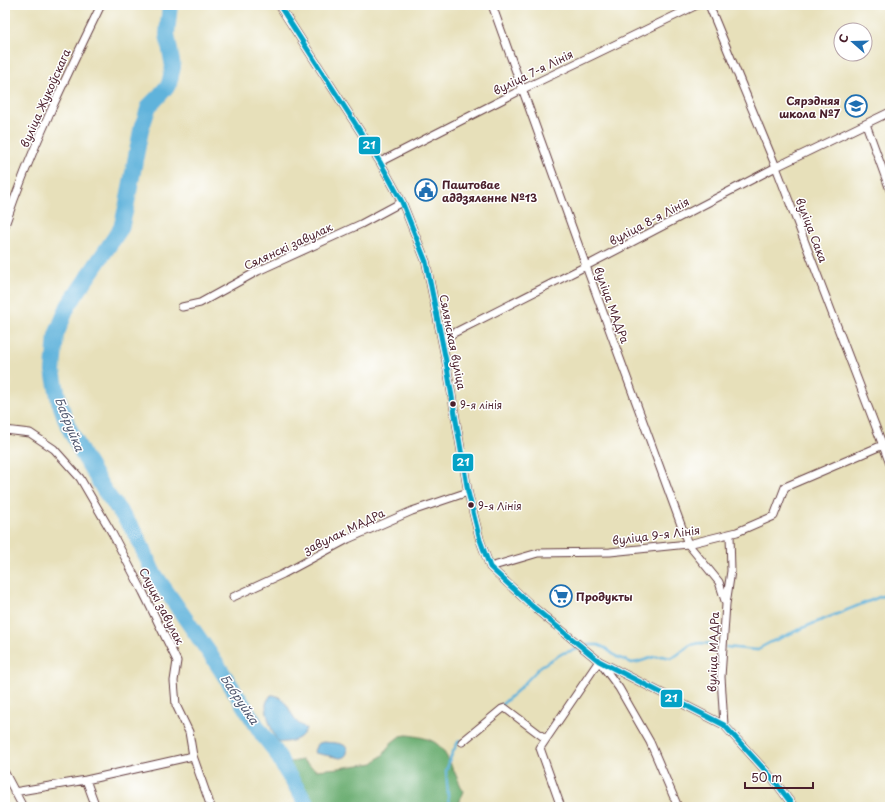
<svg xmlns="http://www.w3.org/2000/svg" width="895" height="812" viewBox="0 0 895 812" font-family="'Playpen Sans',sans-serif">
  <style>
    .forest { fill: #6bad71; stroke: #5a664e }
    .water { fill: #60b3db; stroke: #556983 }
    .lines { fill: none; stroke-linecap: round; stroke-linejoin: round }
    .stream { stroke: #60b3db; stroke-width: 2.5 }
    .river { stroke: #60b3db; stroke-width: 16 }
    .street-casing { stroke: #623c40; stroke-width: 9 }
    .street { stroke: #fff; stroke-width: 7 }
    .bus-1-casing { stroke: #fff; stroke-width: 8 }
    .bus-1 { stroke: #04a2c6; stroke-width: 5 }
    .bus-dot { fill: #4a1f2b; stroke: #fff; stroke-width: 1.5 }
    .labels { text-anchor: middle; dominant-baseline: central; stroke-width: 3; stroke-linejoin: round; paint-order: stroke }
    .bus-label { font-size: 10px; fill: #4a1f2b; stroke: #fff; text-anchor: start }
    .street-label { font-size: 11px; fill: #4a1f2b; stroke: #fff }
    .poi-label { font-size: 11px; font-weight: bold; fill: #4a1f2b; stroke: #fff; text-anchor: start }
    .water-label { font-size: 12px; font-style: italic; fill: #535a71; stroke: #fff }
    .line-badge { stroke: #fff; stroke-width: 1.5 }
    .badge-label { font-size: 11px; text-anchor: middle; font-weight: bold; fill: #fff }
  </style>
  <rect width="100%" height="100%" fill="#fff"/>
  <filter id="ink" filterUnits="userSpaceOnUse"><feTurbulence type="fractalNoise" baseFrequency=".025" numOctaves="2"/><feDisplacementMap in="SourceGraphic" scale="8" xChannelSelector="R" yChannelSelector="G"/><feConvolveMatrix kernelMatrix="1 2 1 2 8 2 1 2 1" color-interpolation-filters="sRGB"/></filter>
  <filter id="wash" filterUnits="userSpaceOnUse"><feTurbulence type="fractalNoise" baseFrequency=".012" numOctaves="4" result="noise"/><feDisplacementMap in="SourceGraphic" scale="16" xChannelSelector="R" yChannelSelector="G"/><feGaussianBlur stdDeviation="0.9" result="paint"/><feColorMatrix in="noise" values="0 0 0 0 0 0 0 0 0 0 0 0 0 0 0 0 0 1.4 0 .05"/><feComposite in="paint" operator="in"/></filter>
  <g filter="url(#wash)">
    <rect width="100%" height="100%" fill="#e7e0ba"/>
    <path class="forest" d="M407 735C416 736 430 738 437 744 446 750 458 780 463 791L458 807H301L288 788 282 773 291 762 302 760 316 770 339 768 373 763 384 754 391 743 400 736Z"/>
    <path class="water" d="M271 695C280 694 288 705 291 713 293 715 294 719 296 721 299 725 303 725 306 729 302 738 295 741 286 742 283 742 281 743 279 742 273 739 265 710 266 704 267 700 269 698 271 695Z
      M323 742C332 743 340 742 347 747 348 753 347 757 340 758L315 753 314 751 317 744Z"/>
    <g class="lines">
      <path class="stream" d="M587 645H598L605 648 617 657 632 663 638 662 654 657 662 656 671 658 677 655 690 645 700 643 717 644
        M726 647 756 650 771 642 812 624 882 596 890 597
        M498 708 518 690 541 666 563 653 578 649
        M449 807 446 771 452 754 458 742 461 740"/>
      <path class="river" d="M170 5 167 34 173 67 169 84 159 96 149 106 141 130 126 208 121 228 68 306 56 335 53 371 59 401 68 426 83 455 104 490 135 532 153 572 217 664 262 734 276 752 286 771 309 807"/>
    </g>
  </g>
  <g filter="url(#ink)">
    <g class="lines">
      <g class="street-casing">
        <path id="street" d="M279 5 380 162 402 202 426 262 446 361 468 492 480 540 490 567 532 606 599 661 724 725 773 779 794 807
          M492 5 586 266 688 544 719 582 726 604
          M709 5 776 167 890 464
          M866 124 890 190
          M380 162 523 89 697 5
          M5 225C31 149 66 77 101 5
          M182 307 200 303 258 271 361 224 402 202
          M442 339 586 266 776 167 890 112
          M5 430 30 433 54 449 80 478 112 533 143 592 177 661 174 681 176 705 189 732 193 756 86 780 96 807
          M490 567 538 553 610 552 688 544 737 532 774 516 785 487 890 442
          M233 597 283 574 348 539 412 511 468 492
          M724 725 721 677 726 604 731 571 730 534
          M462 742 502 709 505 708 546 739
          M193 756 211 807
          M5 773 23 807
          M14 792 86 780
          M561 807 540 748 599 661 619 688 650 742 678 807"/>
      </g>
      <use href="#street" class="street"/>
      <g class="bus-1-casing">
        <path id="bus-1" d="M279 5 380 162 402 202 426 262 446 361 468 492 480 540 490 567 532 606 599 661 724 725 773 779 794 807"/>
      </g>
      <use href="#bus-1" class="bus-1"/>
    </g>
  </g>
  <defs>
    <g id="school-ring" transform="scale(1.15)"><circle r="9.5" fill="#fff" stroke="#1f6fb2" stroke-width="1.5"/><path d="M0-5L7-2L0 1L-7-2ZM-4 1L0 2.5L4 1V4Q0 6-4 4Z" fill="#1f6fb2"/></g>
    <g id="civic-ring" transform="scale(1.15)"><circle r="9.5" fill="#fff" stroke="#1f6fb2" stroke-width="1.5"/><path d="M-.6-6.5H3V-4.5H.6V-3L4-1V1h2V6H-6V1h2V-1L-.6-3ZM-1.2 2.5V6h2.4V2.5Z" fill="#1f6fb2"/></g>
    <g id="supermarket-ring" transform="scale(1.15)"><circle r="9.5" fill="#fff" stroke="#1f6fb2" stroke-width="1.5"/><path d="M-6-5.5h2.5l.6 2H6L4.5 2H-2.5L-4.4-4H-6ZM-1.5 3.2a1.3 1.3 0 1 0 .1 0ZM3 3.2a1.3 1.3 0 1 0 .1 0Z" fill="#1f6fb2"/></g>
  </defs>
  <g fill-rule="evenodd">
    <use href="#school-ring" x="856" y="106"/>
    <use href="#civic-ring" x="426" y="190"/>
    <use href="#supermarket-ring" x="561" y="596"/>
  </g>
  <g class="bus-dot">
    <circle cx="453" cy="404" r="3.5"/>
    <circle cx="471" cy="505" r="3.5"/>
  </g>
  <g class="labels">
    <g class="bus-label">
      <text x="460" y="404">9-я лінія</text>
      <text x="478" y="505">9-я Лінія</text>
    </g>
    <g class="street-label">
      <text transform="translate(533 72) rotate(-26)">вуліца 7-я Лінія</text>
      <text transform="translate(45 98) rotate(-66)">вуліца Жукоўскага</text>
      <text transform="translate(649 221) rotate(-28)">вуліца 8-я Лінія</text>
      <text transform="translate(812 230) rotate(69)">вуліца Сака</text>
      <text transform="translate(288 246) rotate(-25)">Сялянскі завулак</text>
      <text transform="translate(612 305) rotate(70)">вуліца МАДРа</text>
      <text transform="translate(453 342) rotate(79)">Сялянская вуліца</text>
      <text transform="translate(344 531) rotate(-26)">завулак МАДРа</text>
      <text transform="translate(656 535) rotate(-7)">вуліца 9-я Лінія</text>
      <text transform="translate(162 606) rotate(63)">Слуцкі завулак</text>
      <text transform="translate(713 652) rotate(-88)">вуліца МАДРа</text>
    </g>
    <g class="poi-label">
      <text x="840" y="100" text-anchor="end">Сярэдняя<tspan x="840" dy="13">школа №7</tspan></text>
      <text x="442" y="184">Паштовае<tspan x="442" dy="13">аддзяленне №13</tspan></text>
      <text x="576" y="596">Продукты</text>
    </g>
    <g class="water-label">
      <text transform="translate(70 424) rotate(68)">Бабруйка</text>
      <text transform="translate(240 699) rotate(56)">Бабруйка</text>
    </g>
  </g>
  <g class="line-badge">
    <rect x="358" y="136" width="23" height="19" rx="4" fill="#04a2c6"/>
    <rect x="452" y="453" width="22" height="19" rx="4" fill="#04a2c6"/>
    <rect x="660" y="689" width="23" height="19" rx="4" fill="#04a2c6"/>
  </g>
  <g class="badge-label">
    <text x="369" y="149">21</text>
    <text x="463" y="466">21</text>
    <text x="671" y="702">21</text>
  </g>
  <rect width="895" height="812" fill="none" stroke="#fff" stroke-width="20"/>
  <g transform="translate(853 42) rotate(290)"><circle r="19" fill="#ffffff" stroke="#b7a5aa"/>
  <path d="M0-3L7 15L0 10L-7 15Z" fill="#1f6fb2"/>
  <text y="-6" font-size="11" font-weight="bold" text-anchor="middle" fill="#4a1f2b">С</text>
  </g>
  <path d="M745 782v6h68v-6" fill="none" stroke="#4a1f2b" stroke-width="2"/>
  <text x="751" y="782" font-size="12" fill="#4a1f2b" stroke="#ffffff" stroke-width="3" paint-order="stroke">50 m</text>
</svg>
